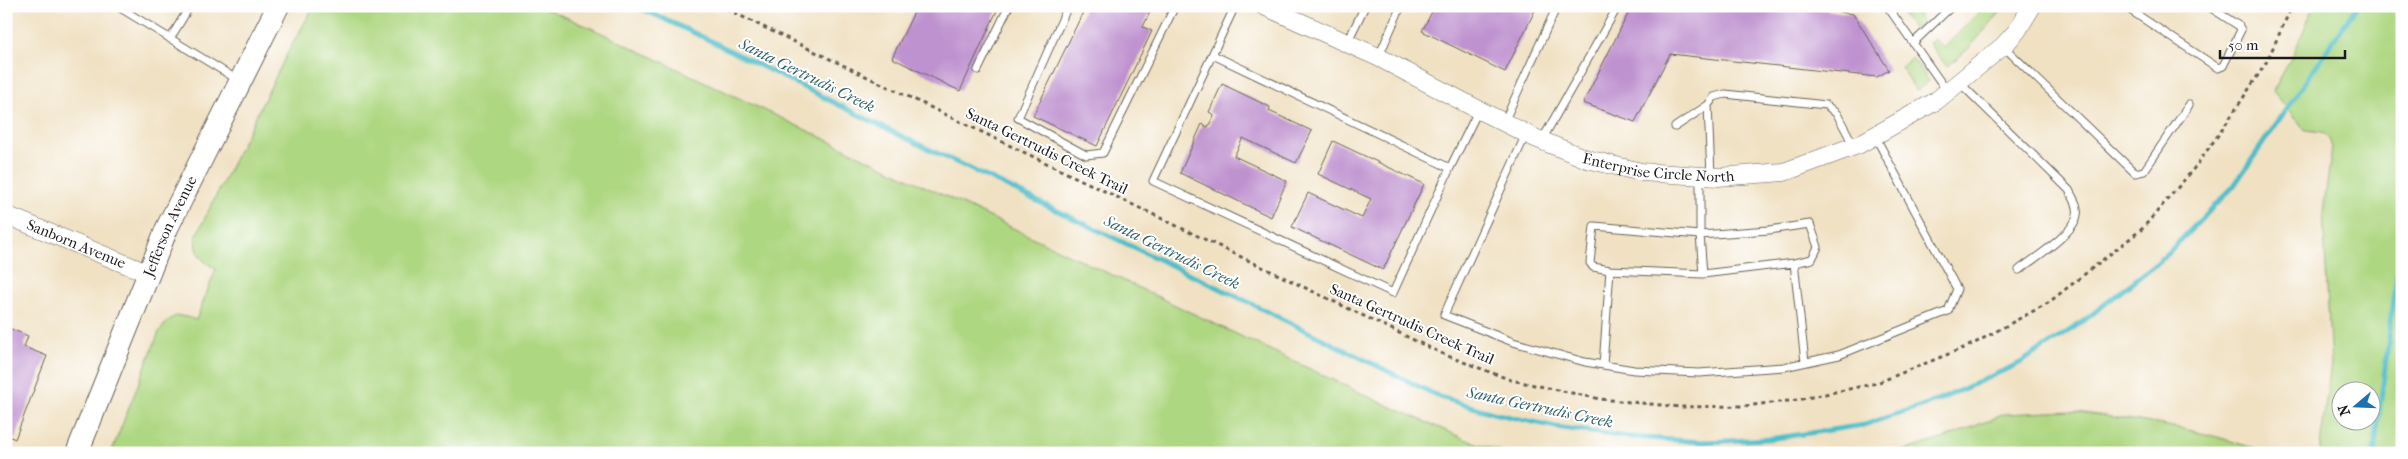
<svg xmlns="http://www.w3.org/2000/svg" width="2408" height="459" viewBox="0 0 2408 459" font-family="'IM FELL French Canon',serif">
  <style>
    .green { fill: #aed781; stroke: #657a4e; fill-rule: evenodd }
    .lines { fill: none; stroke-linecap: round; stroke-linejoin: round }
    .stream { stroke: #50bdc9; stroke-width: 5 }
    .building { fill: #be91cf }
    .service-casing { stroke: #666156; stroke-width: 9 }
    .tertiary-casing { stroke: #666156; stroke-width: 19 }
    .primary-casing { stroke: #666156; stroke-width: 24 }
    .path { stroke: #666156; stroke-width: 3; stroke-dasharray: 4 4; stroke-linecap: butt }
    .service { stroke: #fff; stroke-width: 7 }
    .tertiary { stroke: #fff; stroke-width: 18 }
    .primary { stroke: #fff; stroke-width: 22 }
    .labels { text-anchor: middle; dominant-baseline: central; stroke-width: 4; stroke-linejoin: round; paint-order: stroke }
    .street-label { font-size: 15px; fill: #1c1c1c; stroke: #fff }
    .water-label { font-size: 16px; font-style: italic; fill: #33646a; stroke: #fff }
  </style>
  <rect width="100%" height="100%" fill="#fff"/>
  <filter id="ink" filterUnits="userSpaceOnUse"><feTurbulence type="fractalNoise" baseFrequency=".02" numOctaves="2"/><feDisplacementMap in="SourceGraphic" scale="10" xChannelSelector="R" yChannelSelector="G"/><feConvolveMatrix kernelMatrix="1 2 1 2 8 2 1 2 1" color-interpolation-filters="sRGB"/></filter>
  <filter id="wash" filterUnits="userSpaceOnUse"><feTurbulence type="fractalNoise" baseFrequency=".0096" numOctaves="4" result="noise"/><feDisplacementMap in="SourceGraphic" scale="20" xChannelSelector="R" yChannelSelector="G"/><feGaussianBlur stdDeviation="1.12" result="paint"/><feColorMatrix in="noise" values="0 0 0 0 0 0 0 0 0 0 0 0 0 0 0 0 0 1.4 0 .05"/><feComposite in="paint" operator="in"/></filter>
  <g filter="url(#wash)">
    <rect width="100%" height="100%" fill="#f0e1c3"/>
    <path class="green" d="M314 6H540L589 27 1369 397 1467 440 1506 453H111L159 332C173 314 175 313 196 320L216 269C200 260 196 254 196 236L287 54Z
      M1906 6H1922L1916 11 1923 23 1917 28 1912 27 1900 11Z
      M1985 6H2006L1968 49 1947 67 1929 43 1935 39 1944 48Z
      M2314 6H2402V453H2319L2331 364 2323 212 2332 147 2329 139 2322 132 2305 130 2273 91 2294 53ZM2340 392H2370V422H2340Z
      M1912 58 1929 81 1916 91 1901 67Z
      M2071 411C2136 421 2204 428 2265 453H1897L1945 438 2005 414Z"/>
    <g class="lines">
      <path class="stream" d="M636 6 707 39 895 133 1248 302 1440 397 1493 413 1556 427 1619 436 1703 442 1769 439 1864 425 1939 400 2020 363 2081 323 2161 260 2233 187 2357 6
        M2374 453 2402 237"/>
    </g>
    <g id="blocks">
      <path class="building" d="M917 6H999L960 91 892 58Z
        M1086 6H1138L1150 12 1143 27 1152 31 1097 146 1033 116Z
        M1435 6H1537L1505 72 1422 31Z
        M1632 6H1800L1853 14 1889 70 1877 77 1670 54 1635 122 1583 103Z
        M1222 84 1270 107 1269 111 1312 131 1296 163 1243 138 1234 156 1287 181 1271 217 1180 173 1202 124 1208 127 1214 115 1209 112Z
        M1333 141 1424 184 1383 270 1292 227 1308 193 1362 218 1371 199 1318 174Z
        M6 327 28 336 24 347 47 356 15 439 6 435Z"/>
    </g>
  </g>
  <g filter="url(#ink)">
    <use href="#blocks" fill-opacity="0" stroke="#666156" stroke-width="1"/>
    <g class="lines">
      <g class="service-casing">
        <path id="service" d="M117 6 238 80
          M1068 6 1018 118 1086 155 1103 153 1175 6
          M1235 6 1153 181 1393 293 1450 168 1478 111
          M1887 6 1947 91
          M2124 6 2218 68 2223 66 2241 30 2239 26 2208 6
          M170 39 190 6
          M1347 43 1365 6
          M1913 43 1952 6
          M2003 46 2135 173 2144 171 2189 105
          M1213 55 1450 168
          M1379 56 1401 6
          M978 70 1009 6
          M1960 83 2069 190C2073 198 2079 206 2077 215 2075 233 2033 259 2019 270
          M1504 122 1557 6
          M1675 127 1708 105
          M1526 134 1444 315 1513 342 1585 362 1634 370 1699 373 1784 367 1839 355 1948 311 1957 289 1875 136
          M1542 140 1618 6
          M1711 176 1708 105 1714 97 1725 94 1826 105 1837 114 1854 146
          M1610 270 1703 274 1794 263
          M1703 274 1700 235 1769 230 1810 224 1818 247 1812 259 1794 263 1805 362
          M1603 365 1610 270 1593 267 1590 263 1594 226 1700 235V176"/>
      </g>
      <g class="tertiary-casing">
        <g id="tertiary">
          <path id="s1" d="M1264 6 1378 57 1479 110 1535 138 1587 159 1641 172 1718 177 1784 172 1860 144 1936 101 2003 46 2017 31 2032 6"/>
          <path id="s2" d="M6 215 147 273"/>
        </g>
      </g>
      <g class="primary-casing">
        <g id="primary">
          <path id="s3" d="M77 453 167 228 278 6"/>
        </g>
      </g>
      <path class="path" d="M720 6 1445 355 1511 380 1600 399 1681 407 1744 406 1797 400 1877 383 1973 344 2048 303 2142 229 2192 171 2224 127 2266 63 2292 6"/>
      <use href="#service" class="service"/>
      <use href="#tertiary" class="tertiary"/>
      <use href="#primary" class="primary"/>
    </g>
  </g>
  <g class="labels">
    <g class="street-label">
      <text transform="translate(1047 151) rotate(26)">Santa Gertrudis Creek Trail</text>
      <text stroke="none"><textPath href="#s1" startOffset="430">Enterprise Circle North</textPath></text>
      <text stroke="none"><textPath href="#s3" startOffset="245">Jefferson Avenue</textPath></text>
      <text stroke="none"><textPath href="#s2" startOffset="76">Sanborn Avenue</textPath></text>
      <text transform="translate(1412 324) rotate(24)">Santa Gertrudis Creek Trail</text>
    </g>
    <g class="water-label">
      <text transform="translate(807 75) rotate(26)">Santa Gertrudis Creek</text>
      <text transform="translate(1172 252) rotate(26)">Santa Gertrudis Creek</text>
      <text transform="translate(1540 407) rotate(12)">Santa Gertrudis Creek</text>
    </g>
  </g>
  <rect width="2408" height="459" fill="none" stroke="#fff" stroke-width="25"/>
  <g transform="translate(2356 406) rotate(251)"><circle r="24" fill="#ffffff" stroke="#a4a4a4"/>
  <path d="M0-4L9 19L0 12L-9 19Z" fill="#1f6fb2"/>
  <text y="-8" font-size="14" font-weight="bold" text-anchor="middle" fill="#1c1c1c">N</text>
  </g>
  <path d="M2220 50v8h125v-8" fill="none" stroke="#1c1c1c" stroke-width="2.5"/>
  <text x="2228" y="50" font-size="15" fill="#1c1c1c" stroke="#ffffff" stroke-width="4" paint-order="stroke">50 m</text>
</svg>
